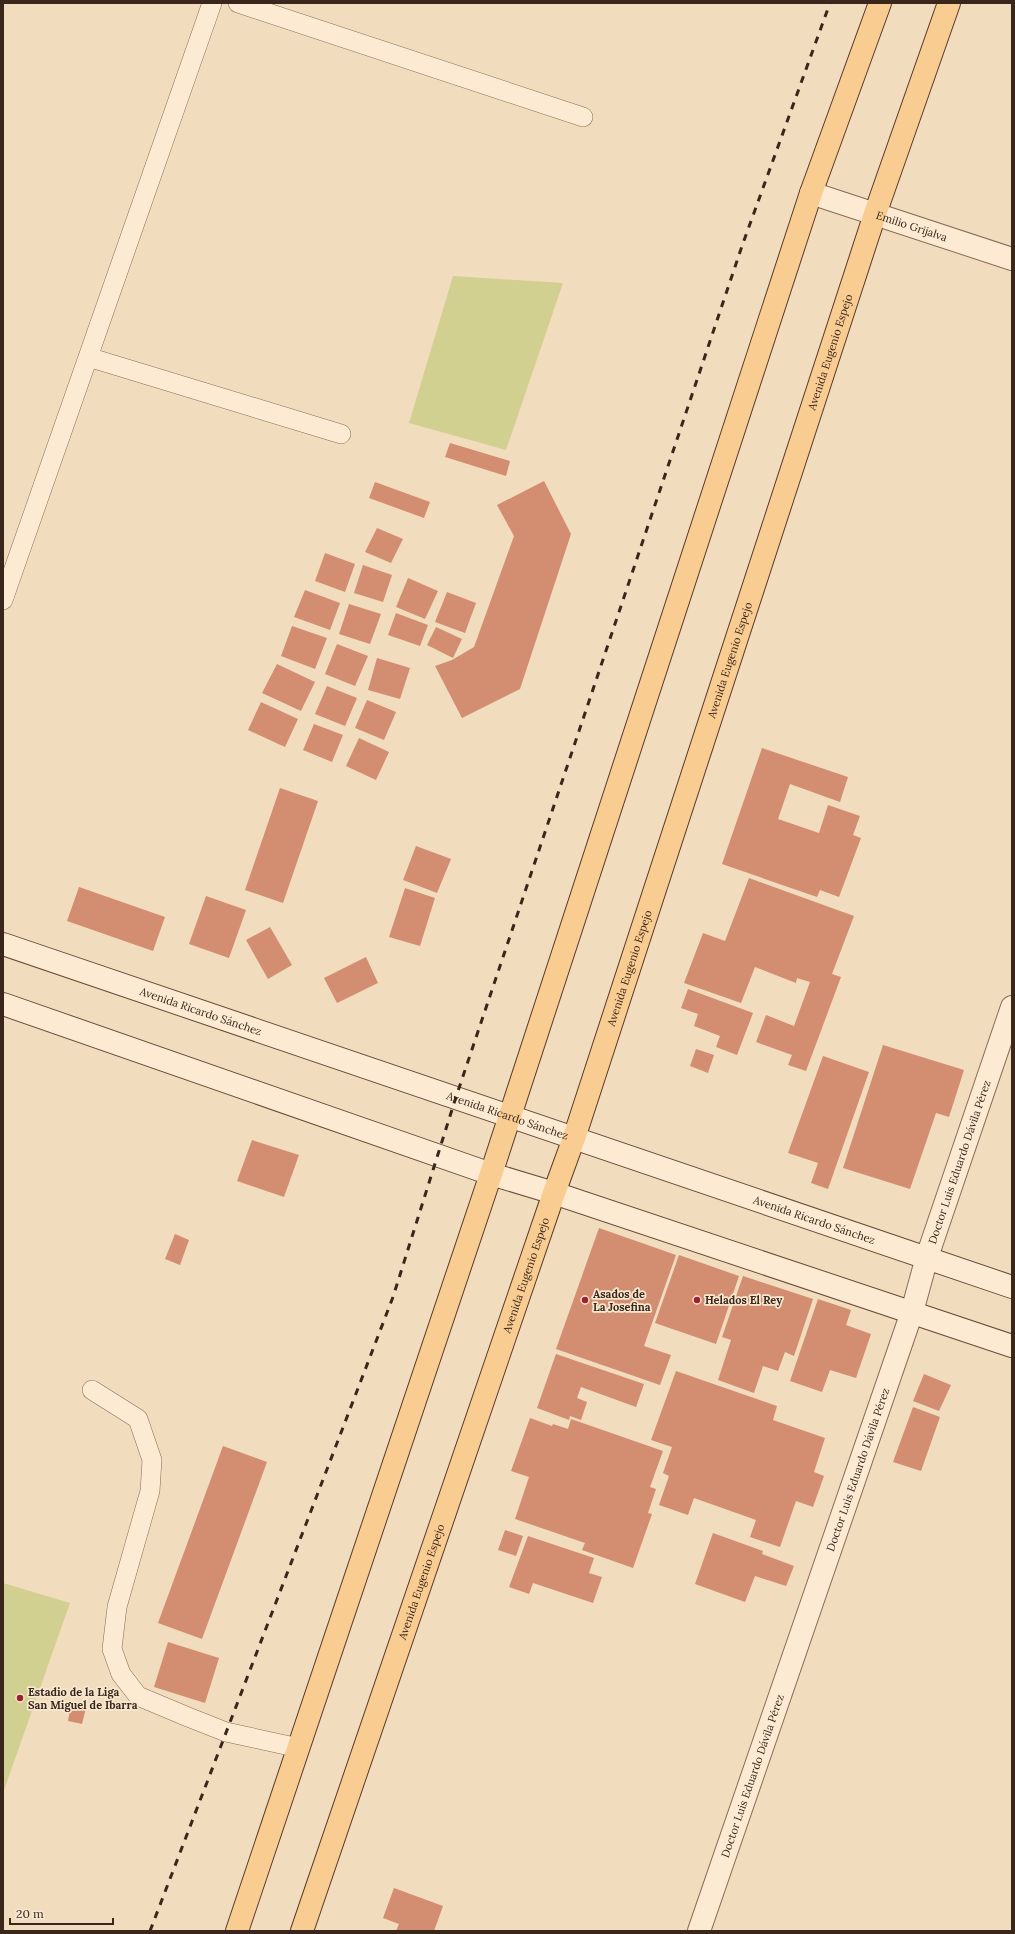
<svg xmlns="http://www.w3.org/2000/svg" width="1015" height="1934" viewBox="0 0 1015 1934" font-family="Lora,serif">
  <style>
    .green { fill: #d1d091 }
    .building { fill: #d38d71 }
    .lines { fill: none; stroke-linecap: round; stroke-linejoin: round }
    .service-casing { stroke: #8c6b55; stroke-width: 20 }
    .minor-casing { stroke: #8c6b55; stroke-width: 24 }
    .secondary-casing { stroke: #6d4c39; stroke-width: 24 }
    .primary-casing { stroke: #593a2a; stroke-width: 24 }
    .service { stroke: #fcead2; stroke-width: 19 }
    .minor { stroke: #fcead2; stroke-width: 22 }
    .secondary { stroke: #fcead2; stroke-width: 22 }
    .primary { stroke: #f9cc92; stroke-width: 22 }
    .rail { stroke: #3a261b; stroke-width: 3; stroke-dasharray: 7 7; stroke-linecap: butt }
    .poi-dot { fill: #a02031; stroke: #f8e7cf; stroke-width: 1.5 }
    .labels { text-anchor: middle; dominant-baseline: central; stroke-width: 3.5; stroke-linejoin: round; paint-order: stroke }
    .street-label { font-size: 11px; fill: #3a261b; stroke: #f8e7cf }
    .poi-label { font-size: 11px; font-weight: bold; fill: #3a261b; stroke: #f8e7cf; text-anchor: start }
  </style>
  <rect width="100%" height="100%" fill="#f2dcbe"/>
  <path class="green" d="M453 276 563 283 506 450 409 423Z
    M3 1583 70 1603 3 1793Z"/>
  <path class="building" d="M450 443 510 461 506 476 445 457Z
    M544 481 571 534 520 689 462 718 435 666 452 660 474 647 514 536 497 505Z
    M375 482 430 502 424 518 369 498Z
    M377 528 403 539 391 563 365 552Z
    M325 553 355 564 345 592 315 581Z
    M363 565 392 575 383 602 354 593Z
    M408 578 438 591 425 619 396 607Z
    M305 590 340 603 330 630 294 617Z
    M447 592 476 603 465 633 435 622Z
    M349 604 381 614 370 644 339 634Z
    M396 613 428 625 420 646 388 635Z
    M292 626 327 638 315 669 281 656Z
    M436 627 462 639 453 658 427 645Z
    M337 644 368 656 355 686 325 674Z
    M377 658 410 668 400 699 368 690Z
    M277 664 315 682 301 711 262 693Z
    M327 686 357 698 345 726 315 714Z
    M367 700 396 712 384 740 355 728Z
    M261 702 298 719 285 747 248 730Z
    M314 724 343 735 332 762 303 750Z
    M359 738 389 752 376 780 346 766Z
    M762 748 848 777 840 802 790 784 778 819 819 833 828 805 860 816 853 835 861 838 839 897 820 890 817 897 722 864Z
    M280 788 318 801 283 903 245 890Z
    M416 846 451 859 437 893 403 880Z
    M749 878 854 916 832 974 841 977 806 1071 788 1065 792 1055 756 1042 766 1015 794 1026 810 982 797 978 796 983 755 967 741 1003 684 983 703 933 725 941Z
    M79 887 165 917 153 951 67 921Z
    M405 888 435 898 420 946 389 937Z
    M206 896 246 910 229 958 189 944Z
    M270 927 292 965 268 979 246 940Z
    M366 957 378 983 337 1003 324 978Z
    M688 989 753 1013 737 1055 716 1047 720 1036 694 1026 698 1014 681 1008Z
    M883 1045 964 1070 949 1117 936 1113 910 1189 843 1168Z
    M696 1049 714 1055 708 1073 690 1066Z
    M823 1056 869 1072 828 1189 811 1183 818 1163 788 1153Z
    M252 1140 299 1155 284 1197 237 1181Z
    M599 1228 676 1255 644 1346 671 1355 660 1385 556 1349Z
    M175 1234 189 1240 180 1265 165 1259Z
    M679 1255 739 1276 716 1344 655 1323Z
    M743 1276 813 1299 794 1356 785 1352 778 1371 763 1366 754 1393 718 1380 731 1340 722 1337Z
    M818 1299 851 1310 846 1325 871 1334 856 1378 830 1370 822 1392 790 1381Z
    M556 1354 644 1384 636 1407 581 1387 577 1398 587 1402 581 1420 570 1416 569 1420 537 1408Z
    M676 1371 777 1406 773 1420 825 1438 814 1472 824 1476 813 1507 796 1501 780 1547 750 1537 756 1520 694 1498 688 1515 659 1505 669 1476 663 1473 672 1447 651 1440Z
    M924 1374 951 1385 939 1411 913 1401Z
    M913 1407 940 1417 921 1471 893 1462Z
    M530 1418 552 1426 553 1424 568 1429 571 1419 663 1451 650 1487 656 1489 648 1513 652 1514 633 1568 582 1550 585 1543 515 1519 529 1477 511 1471Z
    M223 1446 267 1462 202 1639 158 1623Z
    M505 1530 523 1536 516 1556 498 1550Z
    M713 1533 763 1551 762 1554 794 1566 786 1586 755 1576 745 1602 695 1584Z
    M528 1536 594 1558 589 1573 602 1577 593 1603 533 1583 529 1594 509 1587Z
    M168 1642 219 1658 205 1703 154 1687Z
    M71 1705 86 1708 82 1724 68 1721Z
    M394 1888 443 1906 434 1931H396L399 1924 383 1918Z"/>
  <g class="lines">
    <g class="service-casing">
      <path id="service" d="M238 3 583 117
        M88 357 341 434
        M3 600 212 3
        M92 1390 138 1419 152 1460 150 1491 117 1607 112 1649 121 1674 138 1696 188 1717 226 1732 299 1748"/>
    </g>
    <g class="minor-casing">
      <g id="minor">
        <path id="s1" d="M811 193 1012 259"/>
        <path id="s2" d="M699 1931 912 1312 927 1257 1012 1007"/>
      </g>
    </g>
    <g class="secondary-casing">
      <g id="secondary">
        <path id="s3" d="M3 944 1012 1287"/>
        <path d="M3 1004 491 1174 554 1193 1012 1346"/>
      </g>
    </g>
    <g class="primary-casing">
      <g id="primary">
        <path d="M237 1931 491 1174 811 193 880 3"/>
        <path id="s4" d="M302 1931 554 1193 574 1138 875 214 949 3"/>
      </g>
    </g>
    <use href="#service" class="service"/>
    <use href="#minor" class="minor"/>
    <use href="#secondary" class="secondary"/>
    <use href="#primary" class="primary"/>
    <path class="rail" d="M150 1931 393 1297 456 1097 742 246 830 3"/>
  </g>
  <g class="poi-dot">
    <circle cx="585" cy="1300" r="4"/>
    <circle cx="697" cy="1300" r="4"/>
    <circle cx="20" cy="1698" r="4"/>
  </g>
  <g class="labels">
    <g class="street-label">
      <text stroke="none"><textPath href="#s1" startOffset="106">Emilio Grijalva</textPath></text>
      <text stroke="none"><textPath href="#s4" startOffset="1665">Avenida Eugenio Espejo</textPath></text>
      <text stroke="none"><textPath href="#s4" startOffset="1341">Avenida Eugenio Espejo</textPath></text>
      <text stroke="none"><textPath href="#s4" startOffset="1017">Avenida Eugenio Espejo</textPath></text>
      <text stroke="none"><textPath href="#s3" startOffset="209">Avenida Ricardo Sánchez</textPath></text>
      <text stroke="none"><textPath href="#s3" startOffset="533">Avenida Ricardo Sánchez</textPath></text>
      <text stroke="none"><textPath href="#s2" startOffset="812">Doctor Luis Eduardo Dávila Pérez</textPath></text>
      <text stroke="none"><textPath href="#s3" startOffset="857">Avenida Ricardo Sánchez</textPath></text>
      <text stroke="none"><textPath href="#s4" startOffset="693">Avenida Eugenio Espejo</textPath></text>
      <text stroke="none"><textPath href="#s2" startOffset="488">Doctor Luis Eduardo Dávila Pérez</textPath></text>
      <text stroke="none"><textPath href="#s4" startOffset="369">Avenida Eugenio Espejo</textPath></text>
      <text stroke="none"><textPath href="#s2" startOffset="164">Doctor Luis Eduardo Dávila Pérez</textPath></text>
    </g>
    <g class="poi-label">
      <text x="593" y="1294">Asados de<tspan x="593" dy="13">La Josefina</tspan></text>
      <text x="705" y="1300">Helados El Rey</text>
      <text x="28" y="1692">Estadio de la Liga<tspan x="28" dy="13">San Miguel de Ibarra</tspan></text>
    </g>
  </g>
  <rect width="1015" height="1934" fill="none" stroke="#3a261b" stroke-width="8"/>
  <path d="M10 1918v6h103v-6" fill="none" stroke="#3a261b" stroke-width="2"/>
  <text x="16" y="1918" font-size="12" fill="#3a261b" stroke="#f8e7cf" stroke-width="3" paint-order="stroke">20 m</text>
</svg>
